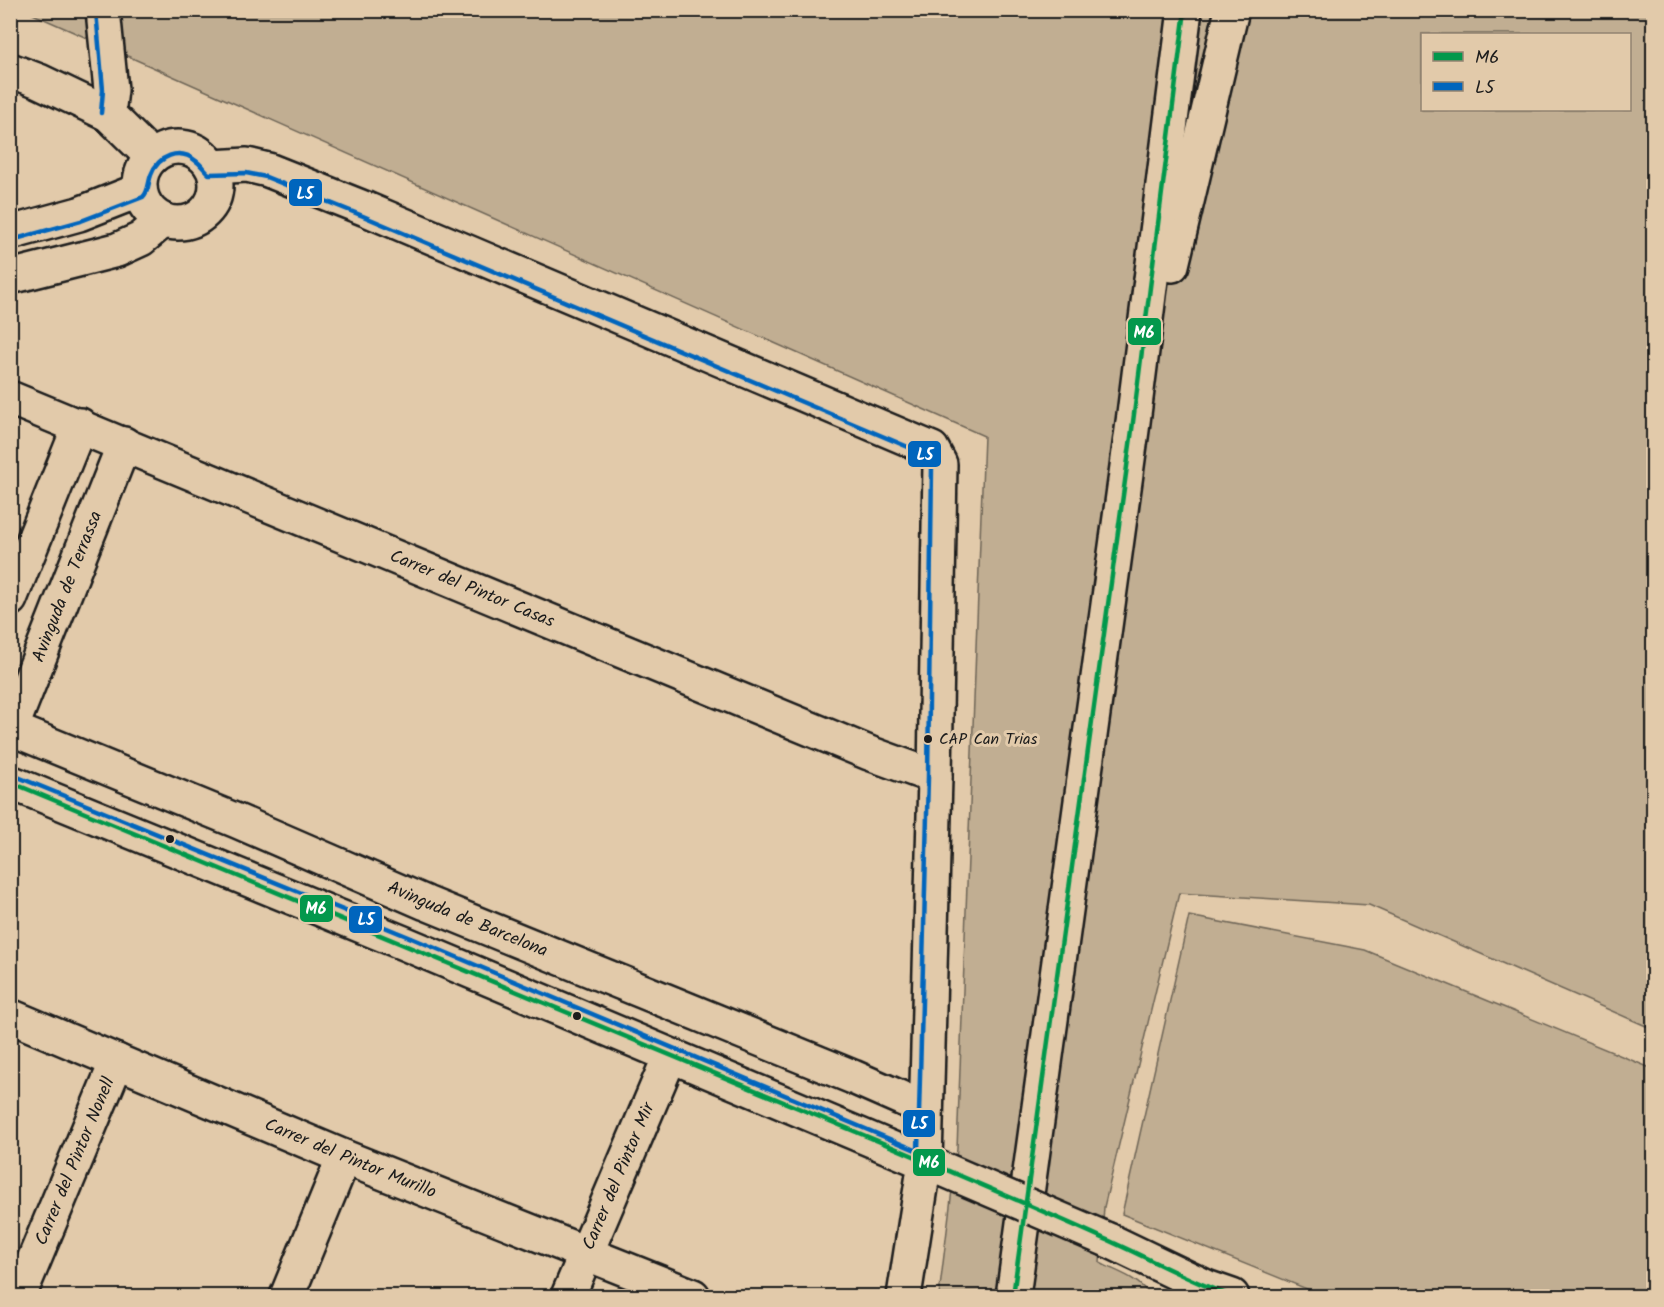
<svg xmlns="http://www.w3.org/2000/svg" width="1664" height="1307" viewBox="0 0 1664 1307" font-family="Kalam,sans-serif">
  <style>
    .green { fill: #c1ae92; stroke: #6e6557; stroke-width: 1.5; fill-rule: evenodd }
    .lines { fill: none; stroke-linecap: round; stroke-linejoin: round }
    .minor-casing { stroke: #1c1c1c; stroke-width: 38 }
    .minor { stroke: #e2caaa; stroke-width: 33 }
    .minor-bridge-casing { stroke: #1c1c1c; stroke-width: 38; stroke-linecap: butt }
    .minor-bridge { stroke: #e2caaa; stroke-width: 33 }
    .bus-1-casing { stroke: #e2caaa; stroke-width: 9 }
    .bus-2-casing { stroke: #e2caaa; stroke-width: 9 }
    .bus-1 { stroke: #03984c; stroke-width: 4.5 }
    .bus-2 { stroke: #0065bd; stroke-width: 4.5 }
    .bus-dot { fill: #1c1c1c; stroke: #e2caaa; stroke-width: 2 }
    .labels { text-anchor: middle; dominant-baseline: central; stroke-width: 6; stroke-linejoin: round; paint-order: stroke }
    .bus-label { font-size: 16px; fill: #1c1c1c; stroke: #e2caaa; text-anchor: start }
    .street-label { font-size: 18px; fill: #1c1c1c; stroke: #e2caaa }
    .line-badge { stroke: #e2caaa; stroke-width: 2 }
    .badge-label { font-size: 16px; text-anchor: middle; font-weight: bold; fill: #fff }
  </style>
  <rect width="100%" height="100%" fill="#e2caaa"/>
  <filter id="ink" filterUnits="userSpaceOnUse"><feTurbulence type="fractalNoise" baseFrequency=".0167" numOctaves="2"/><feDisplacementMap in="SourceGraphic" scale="12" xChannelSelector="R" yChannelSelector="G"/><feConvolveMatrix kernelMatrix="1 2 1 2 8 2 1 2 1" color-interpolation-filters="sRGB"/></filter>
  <g filter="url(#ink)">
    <path class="green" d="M26 11H1653V1029L1369 905 1179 893 1104 1207 1100 1263C1119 1273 1138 1277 1150 1296H939L957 1149 984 436ZM1422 34H1630V110H1422Z
      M1189 916 1365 950 1653 1069V1296H1324L1122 1214Z"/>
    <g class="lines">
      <g class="minor-casing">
        <g id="minor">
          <path d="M103 10 111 90 108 114"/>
          <path d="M10 70 39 81 108 114 152 157"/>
          <circle cx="178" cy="185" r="38"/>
          <path d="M212 167 247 165 268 170 366 209 932 449 940 464 935 777 925 1162 904 1296"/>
          <path d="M10 233 79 214 140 190"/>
          <path d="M1172 265 1232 10"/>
          <path d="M10 277 117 250 141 239 159 224 165 221"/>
          <path id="s1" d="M10 398 869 753 935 777"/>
          <path d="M10 599 80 425"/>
          <path id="s2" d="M10 728 237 821 426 903 853 1077 926 1109"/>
          <path id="s3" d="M11 729 124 444"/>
          <path d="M10 782 406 944 943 1170"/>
          <path id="s4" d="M10 1016 344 1157 693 1296"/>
          <path d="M1108 1240 1206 1287 1232 1296"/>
          <path id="s5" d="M19 1296 117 1061"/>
          <path d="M287 1296 344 1157"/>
          <path id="s6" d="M568 1296 670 1056"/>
          <path d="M1013 1296 1132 430 1185 10"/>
        </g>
      </g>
      <use href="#minor" class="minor"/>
      <g class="minor-bridge-casing">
        <path id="minor-bridge" d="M945 1170 1108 1240"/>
      </g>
      <use href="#minor-bridge" class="minor-bridge"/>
      <g class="bus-1-casing">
        <path id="bus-1" d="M10 782C300 901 589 1021 878 1141 954 1173 1030 1205 1105 1239 1147 1257 1188 1281 1232 1296
          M1013 1296 1132 430 1185 10"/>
      </g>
      <g class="bus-2-casing">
        <path id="bus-2" d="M96 11 103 90 101 113
          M12 240 81 221 143 197C149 191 148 183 151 175 158 156 179 147 196 161 201 164 204 170 209 174L246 173 266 177 363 216 927 455 932 466 928 777 918 1151 409 937 13 775"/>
      </g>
      <use href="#bus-1" class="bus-1"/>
      <use href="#bus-2" class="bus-2"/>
    </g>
  </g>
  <g class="bus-dot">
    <circle cx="928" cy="739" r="5"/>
    <circle cx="170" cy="839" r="5"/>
    <circle cx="577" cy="1016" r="5"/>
  </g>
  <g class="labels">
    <g class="bus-label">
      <text x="939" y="739">CAP Can Trias</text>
    </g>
    <g class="street-label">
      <text stroke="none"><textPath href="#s3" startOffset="153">Avinguda de Terrassa</textPath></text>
      <text stroke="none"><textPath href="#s1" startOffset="500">Carrer del Pintor Casas</textPath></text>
      <text stroke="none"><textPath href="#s2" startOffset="496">Avinguda de Barcelona</textPath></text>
      <text stroke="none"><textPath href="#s4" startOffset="369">Carrer del Pintor Murillo</textPath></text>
      <text stroke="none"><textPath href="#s5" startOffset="146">Carrer del Pintor Nonell</textPath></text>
      <text stroke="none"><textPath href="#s6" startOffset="130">Carrer del Pintor Mir</textPath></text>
    </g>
  </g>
  <g class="line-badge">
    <rect x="288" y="178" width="35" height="29" rx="6" fill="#0065bd"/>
    <rect x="1127" y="317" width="35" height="29" rx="6" fill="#03984c"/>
    <rect x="907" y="440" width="35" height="28" rx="6" fill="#0065bd"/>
    <rect x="299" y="894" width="35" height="29" rx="6" fill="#03984c"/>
    <rect x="348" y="905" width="35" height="29" rx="6" fill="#0065bd"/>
    <rect x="902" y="1109" width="34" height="29" rx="6" fill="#0065bd"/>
    <rect x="912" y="1148" width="34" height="29" rx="6" fill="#03984c"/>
  </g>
  <g class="badge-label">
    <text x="305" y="199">L5</text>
    <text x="1144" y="338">M6</text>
    <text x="925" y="460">L5</text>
    <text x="316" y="914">M6</text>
    <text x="366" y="925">L5</text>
    <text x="919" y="1129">L5</text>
    <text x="929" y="1168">M6</text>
  </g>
  <rect width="1664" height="1307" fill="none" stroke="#e2caaa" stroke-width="36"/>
  <rect x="18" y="18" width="1628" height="1271" fill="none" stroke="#1c1c1c" stroke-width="2" filter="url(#ink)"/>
  <rect x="1421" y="33" width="210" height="78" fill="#e2caaa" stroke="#938471" stroke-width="1.5"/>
  <rect x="1433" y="52" width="30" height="9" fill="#03984c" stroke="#938471" stroke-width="1.5"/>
  <text x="1475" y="63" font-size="18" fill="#1c1c1c">M6</text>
  <rect x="1433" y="82" width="30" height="9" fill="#0065bd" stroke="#938471" stroke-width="1.5"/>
  <text x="1475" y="93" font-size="18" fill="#1c1c1c">L5</text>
</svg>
